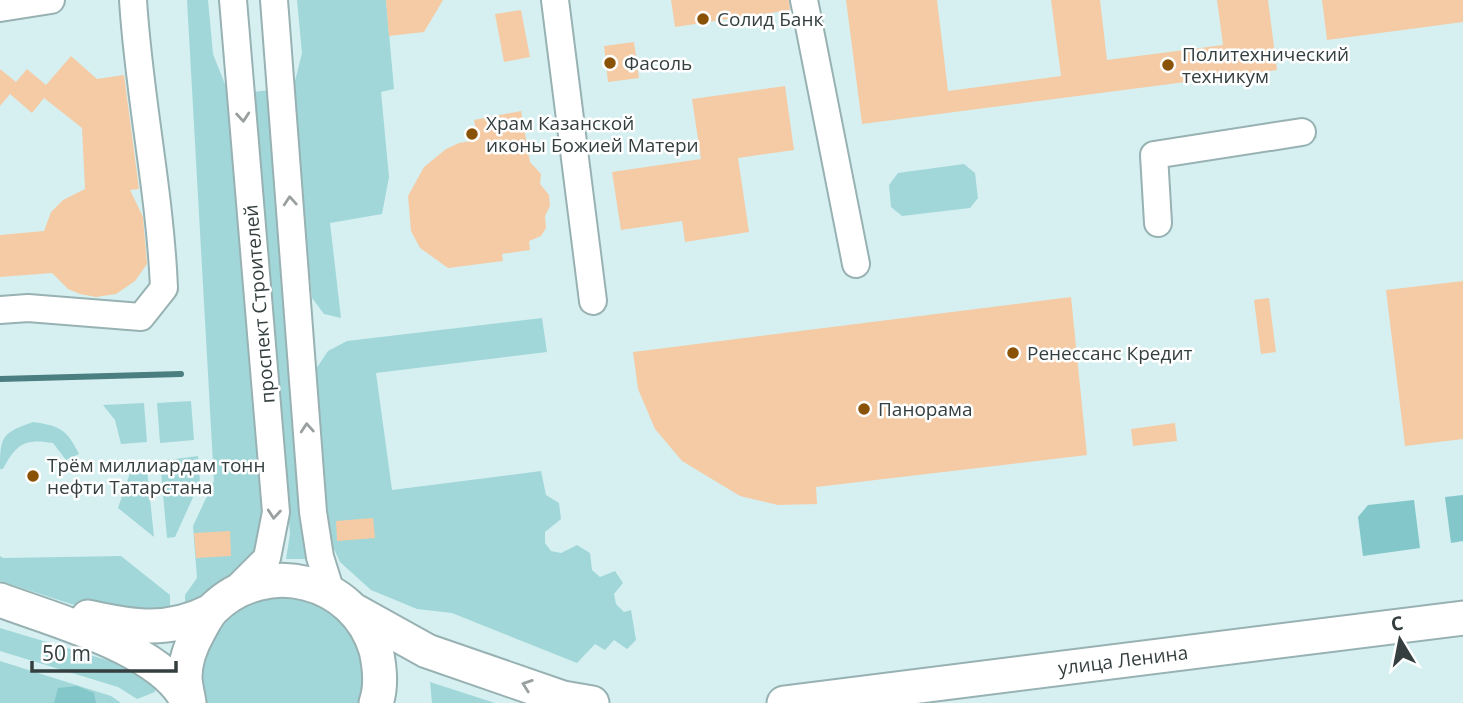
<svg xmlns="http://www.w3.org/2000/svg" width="1463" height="703" viewBox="0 0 1463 703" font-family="'Open Sans',sans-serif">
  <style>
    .green { fill: #a1d7d9 }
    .forest { fill: #83c7ca }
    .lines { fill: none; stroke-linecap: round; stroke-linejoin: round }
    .stream { stroke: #4b7e80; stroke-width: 6 }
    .building { fill: #f4cba5 }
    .minor-casing { stroke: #98b1b2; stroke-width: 30 }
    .major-casing { stroke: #98b1b2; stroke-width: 37 }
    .minor { stroke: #fff; stroke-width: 26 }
    .major { stroke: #fff; stroke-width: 33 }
    .oneway { stroke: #9a9f9f }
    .poi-dot { fill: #8a5206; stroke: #fff; stroke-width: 2.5 }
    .labels { text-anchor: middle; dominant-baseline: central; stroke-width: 5; stroke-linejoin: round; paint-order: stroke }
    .poi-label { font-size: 19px; fill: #353f3f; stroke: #fff; text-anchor: start }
    .street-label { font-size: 19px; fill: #353f3f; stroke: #fff }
  </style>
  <rect width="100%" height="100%" fill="#d6f0f1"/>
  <path class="green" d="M187 0H208L213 54 232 102 264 507 258 551 240 573 185 610V595L197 578 193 526 214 481Z
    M297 0H386L394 89 381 92 389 177 382 214 330 223 341 318 324 314 312 298 292 93 302 53Z
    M269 90 310 559H286L290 534 254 92Z
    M964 164 975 173 978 198 970 208 902 216 891 207 889 185 898 173Z
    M542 318 547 352 376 373 392 490 541 471 546 495 559 503 561 519 545 532V543L551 551 561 553 577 545 590 553 592 570 600 577 615 571 623 583 614 594 616 604 624 612 631 610 636 640 627 649 614 640 605 650 595 644 577 663 452 613 417 609 371 590 340 562 330 540 316 369 328 351 347 341Z
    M191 401 194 440 160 443 157 403Z
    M144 403 147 442 121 444 115 420 103 405Z
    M33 422C61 426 67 430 79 454L66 460 53 443C25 438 16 444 3 469H0C0 436 2 433 33 422Z
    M198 456 200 482 175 537 167 538 160 461Z
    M146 460 154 537 118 508 130 473 128 462Z
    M0 556 3 558 121 556 170 595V617L140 620 71 604 0 581Z
    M298 593C312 601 331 608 342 619 365 639 368 677 358 703H205L200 684 201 658 210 634 248 599Z
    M0 628 120 664 156 679 155 692 137 699 118 687 0 651Z
    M0 661 111 696 121 703H0Z
    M430 682 495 703H432Z"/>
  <path class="forest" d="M1463 495V541L1451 543 1445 497Z
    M1414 500 1420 548 1363 556 1358 517 1368 505Z
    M77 686 94 693 96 703H54L58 688Z"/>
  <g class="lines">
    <path class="stream" d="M0 379 181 374"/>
  </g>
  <path class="building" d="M386 0H443L424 32 389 36Z
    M671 0H789L790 10 675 27Z
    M846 0H937L948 91 1061 76 1051 0H1100L1107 60 1223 45 1217 0H1268L1277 70 862 124Z
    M1322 0H1463V22L1327 40Z
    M521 10 530 57 504 62 495 14Z
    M634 42 639 78 608 82 604 46Z
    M71 56 97 79 124 75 139 189 130 190 143 217 147 264 135 281 116 294 96 297 80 294 68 289 52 273 0 277V235L44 231 51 212 63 200 85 189 82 128 44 98 32 113 10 94 0 106V69L16 82 27 69 46 85Z
    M785 86 794 150 738 158 749 232 685 242 682 221 621 230 612 172 701 159 692 99Z
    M521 111 530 162 541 174 540 184 549 195 550 206 545 216 546 228 541 236 529 241 530 250 502 254 503 261 448 268 420 248 411 231 408 196 424 167 446 149 459 143 478 140 474 120Z
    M1463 281V439L1405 446 1386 290Z
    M1071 297 1087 455 816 487 817 504 778 505 740 496 682 461 655 429 638 389 633 352Z
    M1269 298 1276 352 1261 354 1254 300Z
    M1175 423 1177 441 1133 446 1131 429Z
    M373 518 375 538 337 541 336 521Z
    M230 531 231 556 196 558 194 533Z"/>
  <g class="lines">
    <g class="minor-casing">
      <path id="minor" d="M233 0 276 512 267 558 234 591
        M274 0 313 512 320 557 331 592
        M555 0 593 301
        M804 0 856 264
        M0 8 51 0
        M1158 223 1154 155 1302 132
        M0 310 28 308 141 317 164 288C160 191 139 97 133 0"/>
    </g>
    <g class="major-casing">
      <path id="major" d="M0 600C53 620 165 649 188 703
        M355 611 427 651 563 698 592 703
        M88 617C133 627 168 633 211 611
        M189 703C188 695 185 685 185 677 185 660 191 645 199 631 203 624 207 615 213 609 266 557 355 579 376 650 380 668 382 686 376 703
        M784 703 1463 618"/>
    </g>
    <use href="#minor" class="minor"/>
    <use href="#major" class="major"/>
  </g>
  <defs><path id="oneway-chevron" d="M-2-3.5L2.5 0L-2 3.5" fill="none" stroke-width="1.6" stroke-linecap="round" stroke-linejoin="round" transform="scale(1.75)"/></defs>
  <g class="oneway">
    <use href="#oneway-chevron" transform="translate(243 117) rotate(85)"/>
    <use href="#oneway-chevron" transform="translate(290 201) rotate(-94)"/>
    <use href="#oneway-chevron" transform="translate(307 428) rotate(-94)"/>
    <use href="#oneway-chevron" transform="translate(274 514) rotate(95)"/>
    <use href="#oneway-chevron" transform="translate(527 685) rotate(-161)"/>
  </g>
  <g class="poi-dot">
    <circle cx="703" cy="19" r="7"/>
    <circle cx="610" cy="63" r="7"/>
    <circle cx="1168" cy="65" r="7"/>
    <circle cx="472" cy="134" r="7"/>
    <circle cx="1013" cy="353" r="7"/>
    <circle cx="864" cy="409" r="7"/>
    <circle cx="33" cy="476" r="7"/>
  </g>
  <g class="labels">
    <g class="poi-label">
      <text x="717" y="19">Солид Банк</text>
      <text x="1182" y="54">Политехнический<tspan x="1182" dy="22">техникум</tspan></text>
      <text x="624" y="63">Фасоль</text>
      <text x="486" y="123">Храм Казанской<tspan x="486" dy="22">иконы Божией Матери</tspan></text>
      <text x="1027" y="353">Ренессанс Кредит</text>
      <text x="878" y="409">Панорама</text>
      <text x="47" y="465">Трём миллиардам тонн<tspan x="47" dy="22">нефти Татарстана</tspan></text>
    </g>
    <g class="street-label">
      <text transform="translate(259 304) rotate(-95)">проспект Строителей</text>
      <text transform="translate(1123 660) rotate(-7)">улица Ленина</text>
    </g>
  </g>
  <g transform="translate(1400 640) rotate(350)" stroke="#ffffff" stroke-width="5" paint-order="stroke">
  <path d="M0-5L12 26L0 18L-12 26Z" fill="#353f3f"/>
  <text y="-10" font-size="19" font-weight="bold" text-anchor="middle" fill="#353f3f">С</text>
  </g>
  <path d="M32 661v10h144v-10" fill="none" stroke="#353f3f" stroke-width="3.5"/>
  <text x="42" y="661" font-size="21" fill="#353f3f" stroke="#ffffff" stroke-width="5" paint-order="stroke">50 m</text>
</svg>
